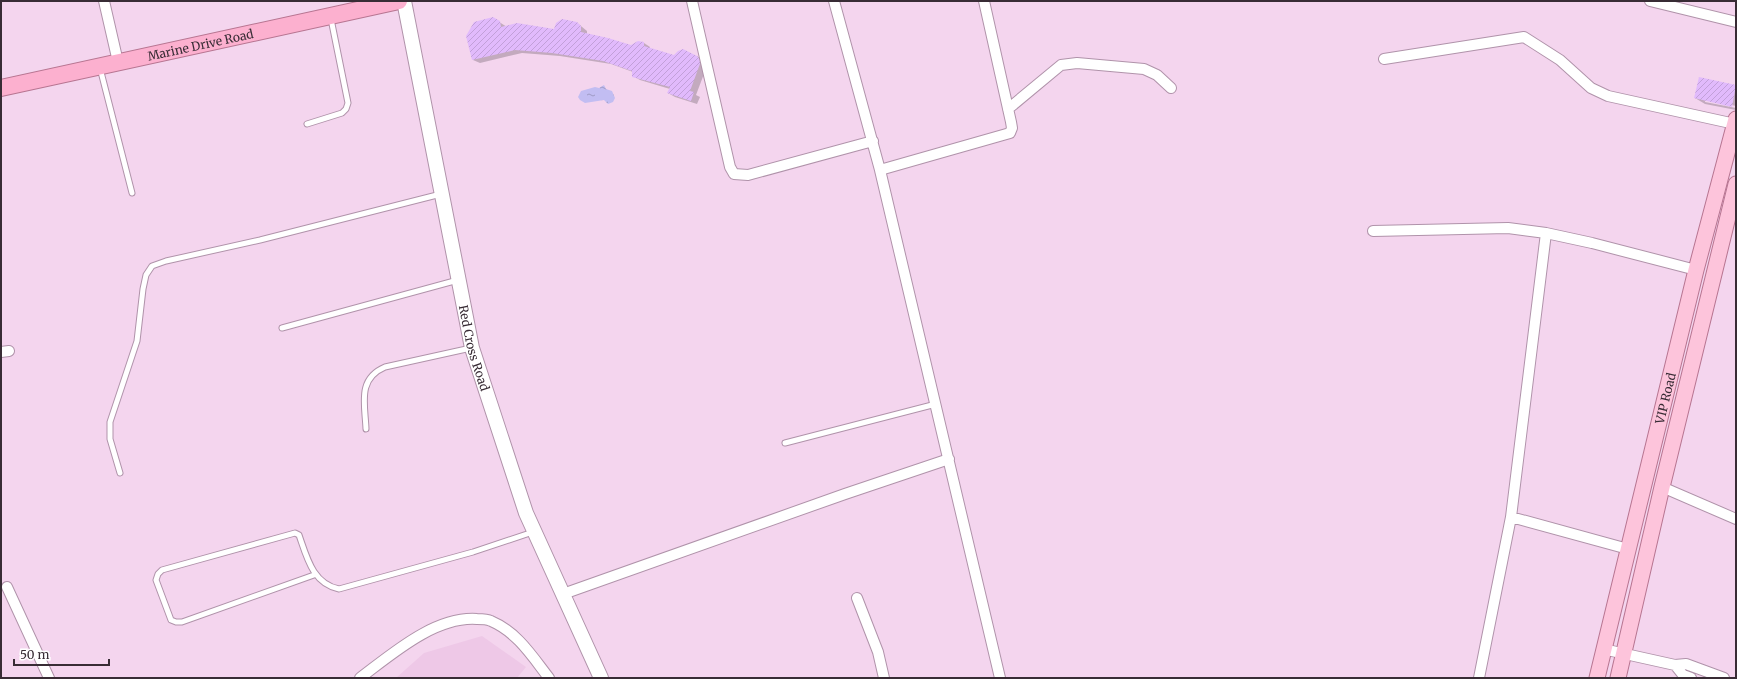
<svg xmlns="http://www.w3.org/2000/svg" width="1737" height="679" viewBox="0 0 1737 679" font-family="Merriweather,serif">
  <style>
    .built { fill: #eec8e7 }
    .water { fill: url(#water-ripples) }
    .shadow { fill: #0003 }
    .building { fill: url(#building-hatch) }
    .lines { fill: none; stroke-linecap: round; stroke-linejoin: round }
    .service-casing { stroke: #b093aa; stroke-width: 7 }
    .minor-casing { stroke: #b093aa; stroke-width: 12 }
    .secondary-casing { stroke: #b093aa; stroke-width: 16 }
    .primary-casing { stroke: #b77591; stroke-width: 17 }
    .trunk-casing { stroke: #b77591; stroke-width: 18 }
    .service { stroke: #fff; stroke-width: 5 }
    .minor { stroke: #fff; stroke-width: 10 }
    .secondary { stroke: #fff; stroke-width: 14 }
    .primary { stroke: #fdc4db; stroke-width: 15 }
    .trunk { stroke: #fcb0cf; stroke-width: 16 }
    .labels { text-anchor: middle; dominant-baseline: central; stroke-width: 4; stroke-linejoin: round; paint-order: stroke }
    .street-label { font-size: 12px; fill: #382c35; stroke: #fff }
  </style>
  <defs>
    <pattern id="water-ripples" width="26" height="14" patternUnits="userSpaceOnUse"><rect width="26" height="14" fill="#c2bdf2"/><path d="M2 4q2-2 4 0t4 0M15 11q2-2 4 0t4 0" fill="none" stroke="#9f9ac5"/></pattern>
    <pattern id="building-hatch" width="6" height="6" patternUnits="userSpaceOnUse"><rect width="6" height="6" fill="#e1bafc"/><path d="M-1 1l2-2M0 6l6-6M5 7l2-2" fill="none" stroke="#c2a0d9"/></pattern>
  </defs>
  <rect width="100%" height="100%" fill="#f4d5ee"/>
  <path class="built" d="M482 636 526 667 517 678H396L424 653Z"/>
  <path class="water" d="M604 85 606 89 612 91 615 98 613 102 608 104 604 100 585 103 580 100 578 97 581 91 595 87 599 88Z"/>
  <path class="shadow" d="M493 18 507 27 555 30 576 22 587 31V34L631 46 644 43 650 47V49L674 56H697L704 61 707 66 696 95 700 97 697 104 675 97 668 93 670 89 640 80 633 76V72L611 64 560 56 522 53 480 63 473 60Z
    M1700 78 1736 86V106L1705 99V102L1736 108V110L1705 104 1695 98Z"/>
  <path class="building" d="M493 17 500 21 501 27 517 23 554 29 556 23 562 19 577 22 581 26V32L608 38 631 45 638 41 644 42V46L674 55 678 51 683 49 697 56 701 61 690 91 694 92 691 101 667 93 670 87 632 77V71L603 61 552 53 515 50 472 60 466 36 474 22Z
    M1699 77 1736 85 1732 107 1694 98Z"/>
  <g class="lines">
    <g class="service-casing">
      <path id="service" d="M100 68 132 193
        M307 124 342 113 346 109 348 103 331 19
        M282 328 458 280
        M366 429C365 404 357 379 385 367L471 348
        M785 443 936 404
        M120 473 110 439V422L137 341 143 289 146 275 152 266 166 261 260 240 441 194
        M314 575 182 622H176L171 620 156 580 158 574 162 570 295 533 299 535C307 558 313 584 339 589L473 552 533 532"/>
    </g>
    <g class="minor-casing">
      <path id="minor" d="M104 1 118 62
        M692 1 730 167 734 174 748 175 873 141
        M834 1 880 170 1000 678
        M1650 1 1736 22
        M1384 59 1524 37 1560 60 1591 88 1608 96 1735 124
        M1008 109 1061 65 1077 63 1144 69 1157 75 1171 88
        M880 170 1010 133 1012 128 1011 122 984 1
        M1373 231 1508 228 1546 233 1592 243 1696 270
        M1 352 9 351
        M1662 487 1736 519
        M1511 517 1628 549
        M7 587 49 678
        M563 594 845 494 949 459
        M857 598 878 652 884 678
        M1603 649 1675 665 1686 664 1724 678
        M1675 665 1683 675 1691 678
        M360 678C392 654 435 616 477 619 481 619 487 619 491 621 517 632 532 656 549 678
        M1479 678 1511 517 1546 233"/>
    </g>
    <g class="secondary-casing">
      <g id="secondary">
        <path id="s1" d="M404 1 472 348 526 513 601 678"/>
      </g>
    </g>
    <g class="primary-casing">
      <g id="primary">
        <path id="s2" d="M1597 678 1696 270 1736 119"/>
        <path d="M1618 678 1662 487 1736 184"/>
      </g>
    </g>
    <g class="trunk-casing">
      <g id="trunk">
        <path id="s3" d="M1 88 399 1"/>
      </g>
    </g>
    <use href="#service" class="service"/>
    <use href="#minor" class="minor"/>
    <use href="#secondary" class="secondary"/>
    <use href="#primary" class="primary"/>
    <use href="#trunk" class="trunk"/>
  </g>
  <g class="labels">
    <g class="street-label">
      <text stroke="none"><textPath href="#s3" startOffset="204">Marine Drive Road</textPath></text>
      <text stroke="none"><textPath href="#s1" startOffset="354">Red Cross Road</textPath></text>
      <text stroke="none"><textPath href="#s2" startOffset="288">VIP Road</textPath></text>
    </g>
  </g>
  <rect width="1737" height="679" fill="none" stroke="#382c35" stroke-width="4"/>
  <path d="M14 659v6h95v-6" fill="none" stroke="#382c35" stroke-width="2"/>
  <text x="20" y="659" font-size="12" fill="#382c35" stroke="#ffffff" stroke-width="3" paint-order="stroke">50 m</text>
</svg>
